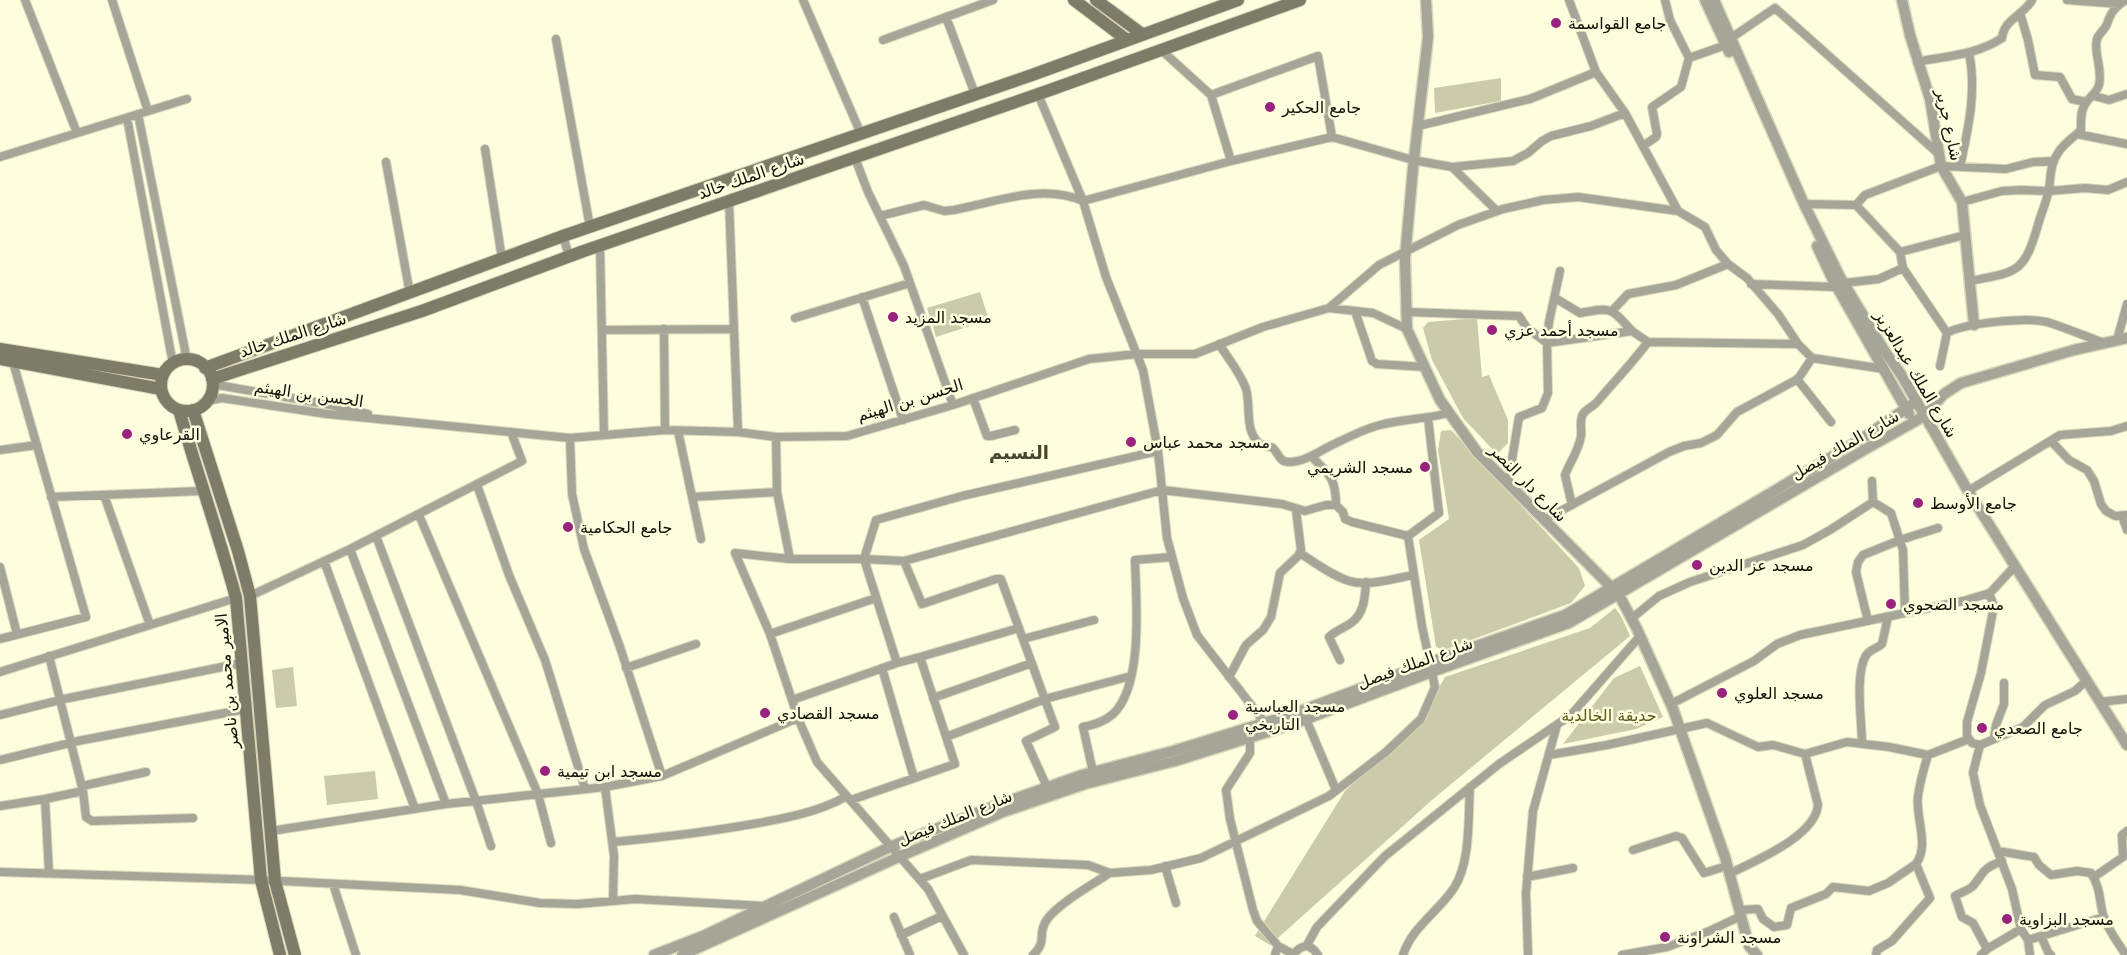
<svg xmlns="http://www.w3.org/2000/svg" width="2127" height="955" viewBox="0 0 2127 955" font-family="'DejaVu Sans',Vazirmatn,sans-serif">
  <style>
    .green { fill: #cccba9 }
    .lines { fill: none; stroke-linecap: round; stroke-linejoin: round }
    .minor-casing { stroke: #d8d7bb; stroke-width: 10 }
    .tertiary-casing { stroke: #d8d7bb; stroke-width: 13 }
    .secondary-casing { stroke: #d8d7bb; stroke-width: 14 }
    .minor { stroke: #a5a598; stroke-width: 8 }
    .tertiary { stroke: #a5a598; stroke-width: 10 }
    .secondary { stroke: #7c7c69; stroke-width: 12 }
    .poi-dot { fill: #98227d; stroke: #fefdde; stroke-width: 2 }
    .labels { text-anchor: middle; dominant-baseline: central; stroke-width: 5; stroke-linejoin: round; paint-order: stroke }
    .poi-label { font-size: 16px; fill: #111006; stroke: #fefdde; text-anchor: start }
    .street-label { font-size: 16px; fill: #111006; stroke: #fefdde }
    .park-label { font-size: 16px; fill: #5e5b1a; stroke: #fefdde }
    .neighbourhood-label { font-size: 18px; font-weight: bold; fill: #46452b; stroke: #fefdde }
  </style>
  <rect width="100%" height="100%" fill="#fefdde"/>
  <path class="green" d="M1501 78V101L1435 113 1434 88Z
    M980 292 989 320 936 337 927 308Z
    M1477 318 1482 377 1489 375 1508 420V443L1497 454 1463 418 1432 360 1423 328 1428 322Z
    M1451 430 1579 568 1585 586 1571 603 1444 650 1436 647 1419 540 1449 519 1438 450 1441 431Z
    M1615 608 1621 616 1630 636 1432 800 1270 945 1255 936 1345 791 1421 719 1445 677 1590 628Z
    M1640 666 1663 717 1636 729 1563 744 1614 678Z
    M293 667 297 706 276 708 272 670Z
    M375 771 378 799 327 805 324 776Z"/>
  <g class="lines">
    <g class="minor-casing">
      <path id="minor" d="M25 0 77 133
        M112 0 148 111
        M803 0 861 134
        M1569 0 1596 72 1625 113 1678 211
        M1665 0 1670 20 1689 58 1726 45
        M2067 0 2120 4
        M2020 13 2028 40 2035 75 2060 77 2072 99 2086 102
        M946 17 975 94
        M1731 38 1775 8 1940 155
        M556 39 590 227
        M883 40 993 0
        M1160 49 1211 95 1231 161 1332 137 1318 56 1211 95
        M1917 62C1946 56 1977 55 2002 38 2004 19 2024 15 2032 0
        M1038 94 1083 201 1106 277 1143 370 1158 451 1167 538 1183 598 1197 635 1265 723
        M2094 96 2109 100 2127 94
        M138 114 187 360
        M127 118 173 364
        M1418 126 1530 99 1596 72
        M2077 134 2127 144
        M1332 137 1413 160 1452 167 1497 211
        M1643 146 1656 137 1657 134 1652 107 1681 87 1689 58
        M485 149 502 259
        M0 157 187 99
        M855 158 868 192 904 266 953 405
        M386 162 410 294
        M1452 167 1513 161 1528 153 1542 141 1551 136 1591 126 1625 113
        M1960 167C1968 130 1977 91 1969 53
        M729 201 738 432
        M1962 202 2002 191 2021 190 2049 191 2085 188 2108 190 2127 182
        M1804 204 1856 205 1900 252 1965 235
        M1856 205 1865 195 1941 166 2006 169 2033 162 2054 161
        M880 216 924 205 944 211 954 210C996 202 1042 183 1083 201L1231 161
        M563 236 569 256
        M600 245 604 435
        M1900 252 1903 268 1947 333
        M1970 281C2018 272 2024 273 2038 225 2041 213 2047 201 2049 189 2051 176 2050 164 2058 153 2063 144 2073 138 2081 130 2081 122 2080 110 2086 103 2090 96 2096 94 2099 85 2103 68 2093 53 2097 39 2099 33 2105 30 2107 24 2111 12 2115 7 2126 0
        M1844 283 1879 279 1903 268
        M1751 284 1837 287
        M862 297 903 420
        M1555 298 1580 313C1612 307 1610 307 1632 331
        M1329 308 1379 265 1458 225 1503 209 1543 200 1578 197 1678 211 1705 227 1716 250 1728 264 1747 278 1778 314 1798 344 1812 358 1884 369
        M1613 310 1628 294 1676 285 1728 264
        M1355 311 1372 361 1377 364 1425 367
        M1407 312 1519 316 1527 328 1547 343
        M795 318 910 283
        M664 329 665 430
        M602 330 734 329
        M2117 340 2127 304
        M1547 343 1549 322 1560 271
        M1219 344C1228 358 1241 374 1246 389 1251 405 1244 432 1260 444 1263 446 1269 446 1273 448 1279 454 1279 462 1289 462 1303 462 1317 453 1328 447 1345 439 1361 430 1380 425 1402 419 1426 419 1449 413
        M1940 366 1947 333C1964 323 2027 317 2047 322 2066 328 2085 336 2104 343
        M1797 379 1831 422
        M212 384 331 405 368 414
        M973 398 987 436H991L1015 430
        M207 401 222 398 327 414 570 438 665 430 738 432 776 437 847 436 953 405 1089 359 1137 354H1195L1263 327 1329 308 1373 313 1407 329
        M678 431 701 539
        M776 437 777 492 790 559
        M570 438 572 494 584 549 620 647 662 776
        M2051 441 2069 460 2087 470 2094 481 2101 504 2106 511 2115 516 2127 515
        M0 450 37 445
        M1311 456C1329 474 1336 478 1336 505
        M1508 484 1519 417 1542 408 1548 393 1547 343 1632 331 1648 342 1798 344
        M477 485 509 575 545 660 585 789
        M1968 491 2060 435 2111 431 2127 426
        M104 495 150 625
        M51 497 202 491
        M692 497 777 492
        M1873 502 1891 513 1903 550 1905 613 1963 601 1990 593 2015 566
        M1572 505 1565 475C1570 462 1579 450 1581 436 1582 429 1579 421 1583 414 1586 409 1593 407 1597 402 1614 382 1632 363 1648 342
        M419 515 538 794 551 843
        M2122 516 2127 530
        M1544 520 1669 452 1684 446 1701 443 1717 435 1737 412 1798 379 1812 358
        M376 536 476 801 491 846
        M350 549 446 804
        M1300 553C1315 563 1331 575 1349 581 1368 587 1395 578 1414 575
        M324 561 415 809
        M904 561 922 604 996 579H1001L1055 727 1026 741 1047 787
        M0 567 17 634
        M1989 593 1994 606 1981 673 1967 722V736L1972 743 1980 745 2023 727 2045 705 2075 691 2086 681
        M250 596 350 549 522 461 511 432
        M1631 619 1659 596 1690 582 1803 545 1830 530 1873 502 1872 481
        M1868 621 1856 572 1858 562 1863 555 1900 540 1938 528
        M770 634 876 598
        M0 639 86 617 13 362
        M1023 639 1094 620
        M920 657 1019 628
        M1340 660 1329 637C1335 631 1344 628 1351 623 1364 614 1365 598 1366 582
        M626 668 696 644
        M882 668 914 778
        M0 672 236 598
        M1229 677 1246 645 1263 630 1271 617 1280 573 1298 556 1301 550 1296 510
        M933 698 1032 663
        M792 700 897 663 864 559 876 520 962 496 1158 451
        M2100 702 2127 699
        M1671 704 1754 661 1777 644 1800 635 1905 613
        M0 715 64 699 242 663
        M1306 719 1336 790
        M946 737 1045 699 1131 676
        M1250 738V753L1226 790 1230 819 1253 910 1257 921 1278 946 1293 954
        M1994 739 1996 725 2004 704V683
        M1862 744C1862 722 1854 672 1867 654 1871 649 1878 648 1882 644L1888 617
        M1980 745 1973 773 1980 805 2012 889 2021 929 2028 940 2104 917
        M1549 755 1607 745 1707 723 1758 747 1773 745 1805 754 1847 742 1889 747 1928 755
        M0 760 78 741 246 709
        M1093 772 1083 727C1094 725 1104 722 1113 714 1144 685 1136 599 1135 560L1172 557
        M82 786 146 772
        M605 787 614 856 613 900
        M83 791 86 817 92 821 193 818
        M851 800 955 764 920 657 897 663
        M0 806 45 799
        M271 831 446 804 605 787 662 776 798 718
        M613 842C656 838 699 833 741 826 776 820 816 814 847 796
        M1633 850 1676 836 1682 838 1704 873 1727 866
        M1998 851 2034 857 2039 865 2051 875 2077 871 2091 873C2101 888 2099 902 2104 918 2109 931 2118 943 2126 955
        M1916 864C1930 845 1915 817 1918 796 1920 782 1924 768 1928 755L1969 739
        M1165 866 1176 903
        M0 872 261 880 460 890 540 903 578 904 635 899 765 906
        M49 873 45 799 83 791 49 656
        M1729 874C1754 861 1815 837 1818 805L1805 754
        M1527 877 1573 868
        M2094 877 2123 857 2122 835 2127 831
        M920 879 971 860 1088 865 1110 873 1151 870 1201 858 1329 796 1386 752 1421 719 1435 687 1422 626 1408 536 1439 513 1428 418
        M333 884 356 955
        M1739 910 1758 909 1763 919 1774 927 1787 925 1791 908 1826 894 1833 887 1869 891 1888 883 1916 864 1930 898 1892 941 1877 950 1876 955
        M894 917 910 955
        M901 935 942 916
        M2041 936 2048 952 2051 955
        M2028 940 2030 955
        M1307 945 1317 927 1385 856 1499 764 1571 715 1640 636
        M1987 949 1973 923 1962 917 1955 896C1960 893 1969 890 1973 886 1985 871 1982 869 2002 861
        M964 955 928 889 817 762 798 718 770 634 735 553 790 559H864L904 561 1162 490 1282 504 1305 511 1326 505H1336L1343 512 1345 519 1352 522 1408 536
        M1033 955C1048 941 1037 935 1046 921 1056 905 1093 884 1110 873
        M1275 955 1278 946
        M1293 955C1301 944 1310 943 1318 955
        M1403 955C1412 927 1438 912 1454 888 1471 862 1468 817 1470 787
        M1528 955 1526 893 1533 811 1557 725
        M1622 955 1667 947 1707 932 1741 916
        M1981 955 1987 949 2021 929"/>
    </g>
    <g class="tertiary-casing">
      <path id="tertiary" d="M1426 0 1428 37 1413 168 1405 258 1407 329 1440 400 1477 452 1619 595 1637 629 1673 709 1725 857 1749 946 1757 955
        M1705 0 1729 52
        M1714 0 1804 204 1840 277 1884 350 1902 376 1968 491 2127 745
        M1902 0 1910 35 1930 99 1941 166 1962 202 1974 325
        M1817 246 1833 280 1909 414
        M654 955 703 936 892 846 1000 804 1082 775 1173 751 1287 716 1434 661 1565 615 1860 440 1917 401
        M682 955 901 856 1003 812 1085 784 1175 761 1290 725 1437 670 1569 623 1864 450 1914 422 1925 415 1944 394 1961 383 2074 350 2127 338"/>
    </g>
    <g class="secondary-casing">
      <path id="secondary" d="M1074 0 1127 40
        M1096 0 1142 34
        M0 349 163 375
        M0 359 161 389
        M161 385a26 26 0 1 1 52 0a26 26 0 1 1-52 0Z
        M205 368 563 236 1032 75 1238 0
        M212 379 422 311 581 252 1050 90 1300 0
        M179 410C197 473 219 535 236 598L261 880 280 955
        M193 410 238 551 250 596 275 881 295 955"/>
    </g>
    <use href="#minor" class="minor"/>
    <use href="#tertiary" class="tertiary"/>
    <use href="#secondary" class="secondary"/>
  </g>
  <g class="poi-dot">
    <circle cx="1556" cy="23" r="6"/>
    <circle cx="1270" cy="107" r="6"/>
    <circle cx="893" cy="317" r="6"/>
    <circle cx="1492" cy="330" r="6"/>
    <circle cx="127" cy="434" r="6"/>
    <circle cx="1131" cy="442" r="6"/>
    <circle cx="1425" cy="467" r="6"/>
    <circle cx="1918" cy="503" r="6"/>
    <circle cx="568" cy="527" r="6"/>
    <circle cx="1697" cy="565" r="6"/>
    <circle cx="1891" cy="604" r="6"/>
    <circle cx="1722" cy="693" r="6"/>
    <circle cx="765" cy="713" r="6"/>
    <circle cx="1233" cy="715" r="6"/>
    <circle cx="1982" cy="728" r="6"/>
    <circle cx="545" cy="771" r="6"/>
    <circle cx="2007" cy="919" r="6"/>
    <circle cx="1665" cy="937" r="6"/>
  </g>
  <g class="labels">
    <g class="poi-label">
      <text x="1568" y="23">جامع القواسمة</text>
      <text x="1282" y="107">جامع الحكير</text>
      <text x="905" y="317">مسجد المزيد</text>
      <text x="1504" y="330">مسجد أحمد عزي</text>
      <text x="139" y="434">القرعاوي</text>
      <text x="1143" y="442">مسجد محمد عباس</text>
      <text x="1413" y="467" text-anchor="end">مسجد الشريمي</text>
      <text x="1930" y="503">جامع الأوسط</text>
      <text x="580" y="527">جامع الحكامية</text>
      <text x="1709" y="565">مسجد عز الدين</text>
      <text x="1903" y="604">مسجد الضحوي</text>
      <text x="1734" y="693">مسجد العلوي</text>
      <text x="1245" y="706">مسجد العباسية<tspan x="1245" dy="18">التاريخي</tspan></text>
      <text x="777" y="713">مسجد القصادي</text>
      <text x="1994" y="728">جامع الصعدي</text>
      <text x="557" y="771">مسجد ابن تيمية</text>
      <text x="2019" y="919">مسجد البزاوية</text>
      <text x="1677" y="937">مسجد الشراونة</text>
    </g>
    <g class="street-label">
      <text transform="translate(1949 125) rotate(78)">شارع جرير</text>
      <text transform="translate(751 176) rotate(-19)">شارع الملك خالد</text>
      <text transform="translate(293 335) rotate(-18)">شارع الملك خالد</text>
      <text transform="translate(1916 374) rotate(59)">شارع الملك عبدالعزيز</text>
      <text transform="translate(309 394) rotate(8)">الحسن بن الهيثم</text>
      <text transform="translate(910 400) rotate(-17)">الحسن بن الهيثم</text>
      <text transform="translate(1845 445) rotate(-30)">شارع الملك فيصل</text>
      <text transform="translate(1528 483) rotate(45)">شارع دار النصر</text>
      <text transform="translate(1415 663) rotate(-20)">شارع الملك فيصل</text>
      <text transform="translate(227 681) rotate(-95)">الامير محمد بن ناصر</text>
      <text transform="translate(955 818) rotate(-22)">شارع الملك فيصل</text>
    </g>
    <g class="park-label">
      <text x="1609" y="715">حديقة الخالدية</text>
    </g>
    <g class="neighbourhood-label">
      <text x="1019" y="452">النسيم</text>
    </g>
  </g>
</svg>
